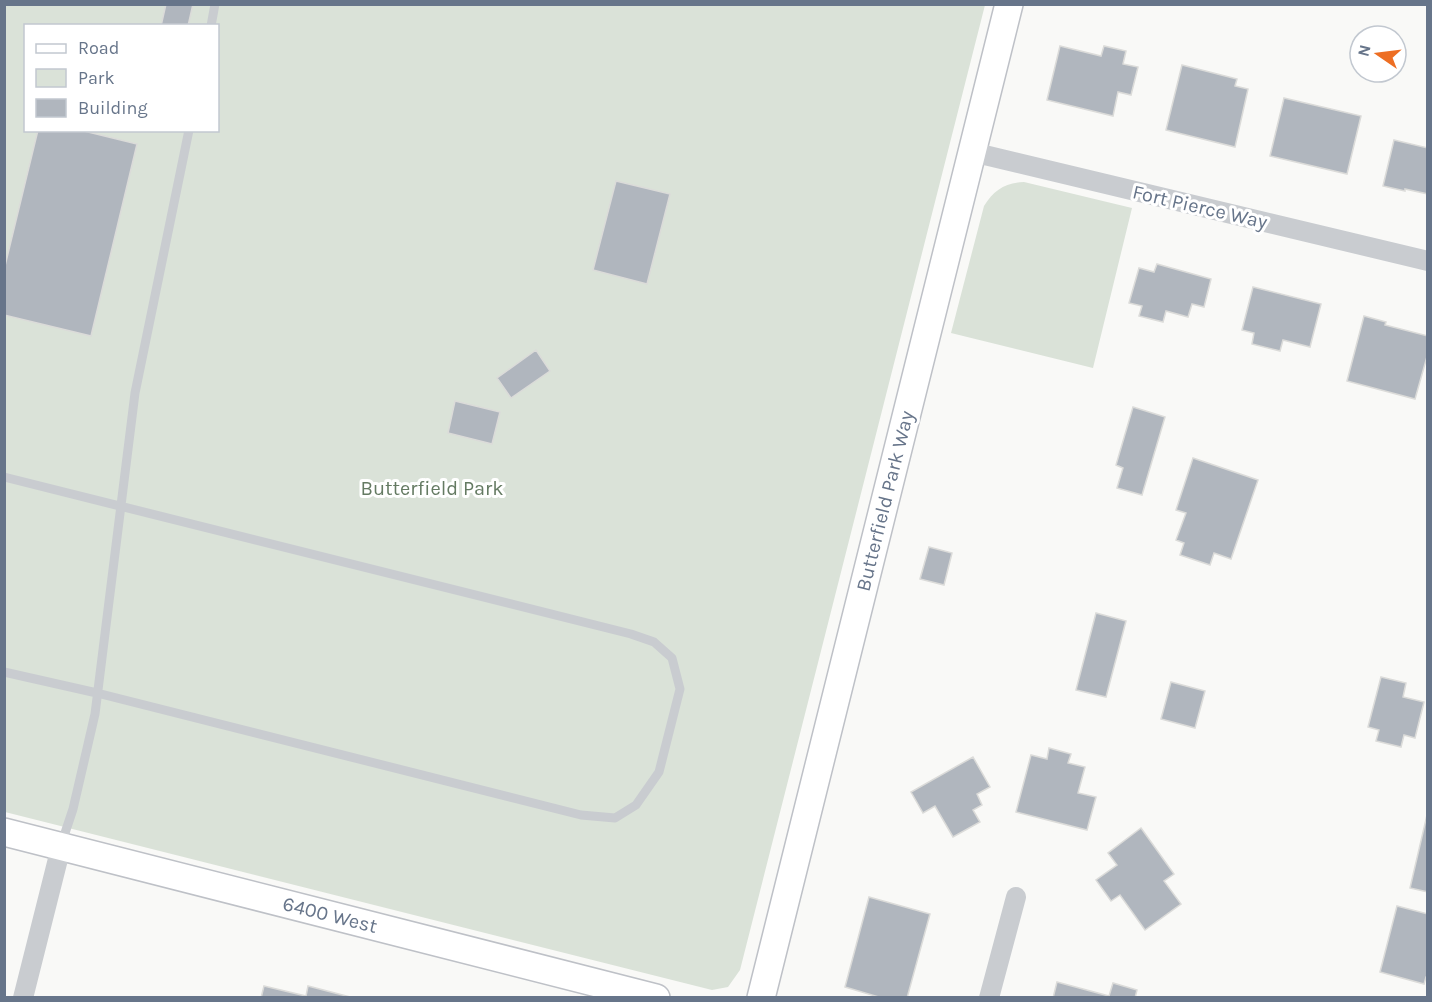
<svg xmlns="http://www.w3.org/2000/svg" width="1432" height="1002" viewBox="0 0 1432 1002" font-family="Karla,sans-serif">
  <style>
    .green { fill: #dae2d8; fill-rule: evenodd }
    .building { fill: #b0b6be; stroke: #dbdbd9; stroke-width: 1.5 }
    .lines { fill: none; stroke-linecap: round; stroke-linejoin: round }
    .secondary-casing { stroke: #bec1c7; stroke-width: 30 }
    .lane { stroke: #c9ccd0; stroke-width: 9 }
    .street { stroke: #c9ccd0; stroke-width: 20 }
    .secondary { stroke: #fff; stroke-width: 27 }
    .labels { text-anchor: middle; dominant-baseline: central; stroke-width: 6; stroke-linejoin: round; paint-order: stroke }
    .street-label { font-size: 20px; fill: #67758a; stroke: #fff }
    .park-label { font-size: 20px; fill: #647a62; stroke: #fff }
  </style>
  <rect width="100%" height="100%" fill="#f9f9f7"/>
  <path class="green" d="M5 5H985L740 970 728 987 712 990 5 812ZM26 26H218V130H26Z
    M1024 182 1132 208 1093 368 951 333 984 206C994 190 1005 183 1024 182Z"/>
  <path class="building" d="M166 4H193L188 26H161Z
    M1060 46 1101 56 1104 46 1126 51 1123 64 1138 67 1131 95 1118 92 1113 116 1047 100Z
    M1182 65 1237 79 1235 86 1248 89 1235 147 1166 130Z
    M1284 98 1361 116 1347 174 1270 156Z
    M38 130H80L137 144 91 336 4 315V270Z
    M1394 140 1428 148V194L1405 189V191L1383 186Z
    M616 181 670 194 647 284 593 270Z
    M1157 264 1211 279 1204 307 1192 304 1188 317 1166 311 1163 322 1139 316 1142 306 1129 303 1139 268 1154 272Z
    M1253 287 1321 304 1310 347 1283 340 1280 351 1252 344 1254 333 1242 330Z
    M1364 316 1386 322 1385 325 1428 336V353L1415 399 1347 381Z
    M536 350 550 371 511 398 497 378Z
    M455 401 500 412 492 444 448 433Z
    M1133 407 1165 417 1142 495 1117 488 1123 468 1116 465Z
    M1193 458 1258 480 1231 559 1214 553 1210 565 1180 555 1184 543 1176 540 1186 513 1176 510Z
    M929 547 952 553 944 585 920 579Z
    M1096 613 1126 621 1106 697 1076 690Z
    M1381 677 1406 683 1403 697 1424 702 1415 738 1404 735 1401 747 1376 741 1379 730 1368 727Z
    M1171 682 1205 691 1195 728 1161 719Z
    M1049 748 1071 754 1068 763 1085 767 1078 793 1096 797 1087 830 1016 812 1031 755 1047 759Z
    M973 757 990 787 977 794 982 805 973 810 980 822 953 837 935 806 923 813 911 792Z
    M1427 815 1428 816V892L1410 888Z
    M1141 828 1174 874 1164 881 1181 904 1145 930 1120 895 1111 901 1096 880 1117 865 1108 853Z
    M869 897 930 914 907 998H882L845 987Z
    M1397 906 1428 914V977H1426L1424 984 1380 972Z
    M1057 982 1109 996 1113 983 1137 990 1135 998H1053Z
    M264 986 306 996 308 986 354 998H261Z"/>
  <g class="lines">
    <g class="secondary-casing">
      <path id="secondary" d="M4 832 656 998
        M761 998 1009 4"/>
    </g>
    <path class="lane" d="M211 26 215 4
      M4 477 631 634 654 642 672 658 680 689 659 772 636 805 615 818 581 815 97 693 4 672
      M61 845 73 809 95 714 135 393 189 130"/>
    <path class="street" d="M972 152 1428 261
      M23 998 61 847
      M989 998 1016 897"/>
    <use href="#secondary" class="secondary"/>
  </g>
  <g class="labels">
    <g class="street-label">
      <text transform="translate(1200 207) rotate(13)">Fort Pierce Way</text>
      <text transform="translate(885 501) rotate(-76)">Butterfield Park Way</text>
      <text transform="translate(330 915) rotate(14)">6400 West</text>
    </g>
    <g class="park-label">
      <text x="432" y="488">Butterfield Park</text>
    </g>
  </g>
  <rect width="1432" height="1002" fill="none" stroke="#67758a" stroke-width="12"/>
  <rect x="24" y="24" width="195" height="108" fill="#ffffff" stroke="#c2c8d0" stroke-width="1.5"/>
  <rect x="36" y="44" width="30" height="9" fill="#ffffff" stroke="#c2c8d0" stroke-width="1.5"/>
  <text x="78" y="54" font-size="18" fill="#67758a">Road</text>
  <rect x="36" y="69" width="30" height="18" fill="#dae2d8" stroke="#c2c8d0" stroke-width="1.5"/>
  <text x="78" y="84" font-size="18" fill="#67758a">Park</text>
  <rect x="36" y="99" width="30" height="18" fill="#b0b6be" stroke="#c2c8d0" stroke-width="1.5"/>
  <text x="78" y="114" font-size="18" fill="#67758a">Building</text>
  <g transform="translate(1378 54) rotate(284)"><circle r="28" fill="#ffffff" stroke="#c2c8d0" stroke-width="1.5"/>
  <path d="M0-4.5L10 22L0 15L-10 22Z" fill="#ed6e23"/>
  <text y="-9" font-size="16" font-weight="bold" text-anchor="middle" fill="#67758a">N</text>
  </g>
</svg>
